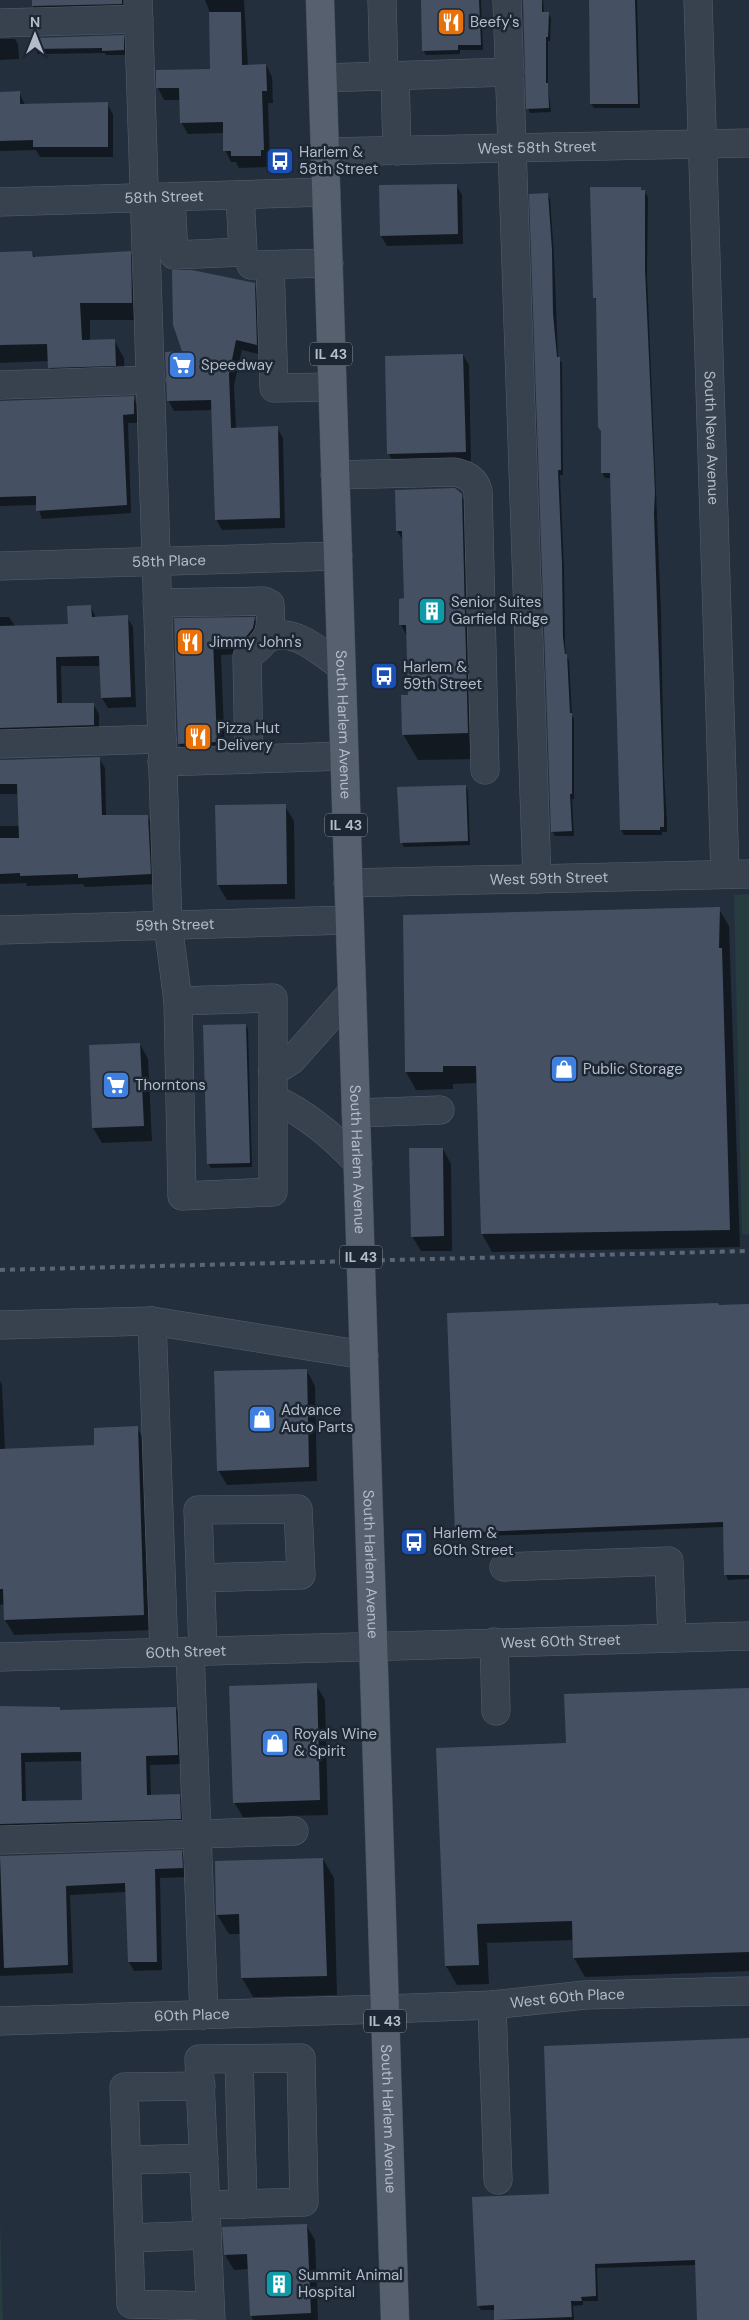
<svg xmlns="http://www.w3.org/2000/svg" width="749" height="2320" viewBox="0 0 749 2320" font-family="'DM Sans',sans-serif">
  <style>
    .green { fill: #263c3f }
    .shadow { fill: #0007; fill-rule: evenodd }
    .building { fill: #455162; fill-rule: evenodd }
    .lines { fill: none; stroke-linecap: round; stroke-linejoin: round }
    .minor-casing { stroke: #565f6c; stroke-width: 29 }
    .major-casing { stroke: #414a57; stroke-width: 29 }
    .minor { stroke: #38414e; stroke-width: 28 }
    .major { stroke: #56606e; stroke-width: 28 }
    .rail { stroke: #5a6575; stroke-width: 4; stroke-dasharray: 5 5; stroke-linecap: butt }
    .labels { text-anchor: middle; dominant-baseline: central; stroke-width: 5; stroke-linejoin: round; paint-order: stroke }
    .shield { fill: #1d2633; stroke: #878f9c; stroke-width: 1 }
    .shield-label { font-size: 14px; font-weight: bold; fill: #b4bcc9 }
    .poi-label { font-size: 15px; fill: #b4bcc9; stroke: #1d2633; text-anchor: start }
    .street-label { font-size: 15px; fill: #b4bcc9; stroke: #1d2633 }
  </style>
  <rect width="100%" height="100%" fill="#242f3e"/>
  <path class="green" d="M749 894V1234L742 1235 734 895Z
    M0 2220 3 2320H0Z"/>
  <path class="shadow" d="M33 0H127L128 14 39 16 33 6Z
    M205 0H244L248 66 266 65 272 77 273 103H268L270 161H267V167L239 168 236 162H231L225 150 224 133 188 134 181 122 180 100H164L158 88 157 71H212L210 13Z
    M422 0H481L483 50H460V54L426 55 423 50Z
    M524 0H543L544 14H549L551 18 550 41H548V85L551 112 530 113 528 108Z
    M589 0H637L640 108H594L591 104Z
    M123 36 126 41V55H106L105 53 38 54 35 49 34 39Z
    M0 39H15L18 44 19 59 0 60Z
    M19 92 25 105 107 104 113 114V157H40L36 150 0 151V93Z
    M456 185 462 195 463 244 387 246 381 236 380 187Z
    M642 191H644L648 197 647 276 661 613 664 775 667 821V832H662V835H624L621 830 612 478H605L602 472 598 303 595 298Z
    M547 194 550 199 554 255 558 358 562 363 563 475H560L564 568 565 643 566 655 569 660 572 716 574 719V799H572L574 836H555L552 831Z
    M32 252 35 258 130 252 140 270 141 320H90V341L114 340 124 358 125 383 59 385 49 367V361L0 363V253Z
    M254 284 260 295 262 355 242 350 234 385 236 429 277 428 283 438 285 528 222 530 216 519 213 410 174 411 168 400 184 352Z
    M463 355 469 365 471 461 394 464 389 454Z
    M133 397 138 406 139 423H128L131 513 42 519 37 505 0 506V402Z
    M461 495 477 521 483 759 418 760 403 734 410 696 408 638 401 625 405 599 404 542 397 531Z
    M91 607 96 618 127 617 133 627 136 707 108 708 102 698 101 666H61L62 704H93L99 714V735L0 740V617H9L15 626 69 625Z
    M254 618 263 633 254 653 221 655 225 757 188 759 179 744 175 620Z
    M99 758 105 768 106 816H147L153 826 156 884 85 887 83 884 27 886 26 883 0 884V826H20L18 794H0V761Z
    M466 786 468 791 470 845 404 847 402 843Z
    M285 806 294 821 295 899 227 900 218 885Z
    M719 909 729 926 740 1247 492 1252 482 1234 478 1083 453 1084V1089L416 1090 406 1072 404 917Z
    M246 1025 248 1030 252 1167 211 1168 208 1163Z
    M140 1044 148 1059 152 1141 102 1143 93 1128Z
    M443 1149 451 1164 452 1251H421L412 1236Z
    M749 1305V1579L728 1580 726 1575 724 1527 459 1537 456 1532 719 1306Z
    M307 1371 315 1386 317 1481 227 1485 218 1470Z
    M0 1381 2 1385 5 1450 96 1446 137 1428 146 1443 152 1630 14 1635 5 1620V1604L0 1605Z
    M316 1685 325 1700 328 1815 243 1817 234 1802Z
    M749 1689V1971L585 1977 574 1958V1940L487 1943 489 1984 457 1985 446 1966 567 1744Z
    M0 1707 59 1708 61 1711 176 1708 181 1717 183 1764 150 1765 151 1796 179 1795 184 1804 185 1828 0 1835ZM82 1761 83 1801 26 1802 25 1762Z
    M181 1851 187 1860V1877L160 1878 162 1970 134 1971 129 1962 126 1892 70 1895 73 1973 0 1976V1857Z
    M323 1859 334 1878 337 1995 253 1997 242 1978 240 1934H229L217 1915 216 1862Z
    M749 2039V2320H699L697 2265 597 2268 598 2301H583V2305L573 2306 574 2320H496L495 2310H481L478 2305 551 2195Z
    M306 2225 315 2240 318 2320H253L251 2315 249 2269 234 2270 225 2255Z"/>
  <path class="building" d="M32 0H122V4L32 6Z
    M421 0H479L481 45H458V50L422 51Z
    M523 0H542V12H549L548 37H546V83H548L549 108 526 109Z
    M589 0H635L638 104H590Z
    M209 12H241L242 65 266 64 267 91H262L264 150H261V156H231V151H223V122L180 123 179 88H156V70L210 69Z
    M124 35V50L102 51V48L34 49 33 38Z
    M20 91V104L108 102V147H33V140L0 141V92Z
    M457 184 458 234 380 236 379 185Z
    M590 187H641V190H645V269L655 492 654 513 664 814V827H660V830H620L610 473H601V431L598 427 596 298H593Z
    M548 193 552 250 553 313 557 357H560L561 470H558L562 563 563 637 565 654H567L570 713H572V794H570L572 831 551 832 529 194Z
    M32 251 33 257 131 251 132 303H80L82 340 115 339 116 366 48 368 47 344 0 345V252Z
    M172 270H192L255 283 257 345 236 340 229 374 231 428 278 426 280 518 215 520 211 400 167 401 165 352 182 351 173 325Z
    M463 354 466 452 387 454 385 356Z
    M134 396V414L123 415 127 505 36 511V496L0 497V401Z
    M455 488 462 494 468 733 402 735 401 695H408L406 625H399V599L404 598 402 531H396L395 490Z
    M91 605 92 617 128 615 131 697 101 698 99 656 56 657 57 703H94V725L0 728V626L68 624 67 606Z
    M255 617 253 628 245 638 213 640 217 742 178 744 174 618Z
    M100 757 102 815H148L151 874 78 878V874L20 876V873L0 874V838H19L17 784H0V760Z
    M466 785 468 841 400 843 397 787Z
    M286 804 287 884 217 885 215 805Z
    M720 907 719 948H722L730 1230 481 1234 476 1066H443V1072H405L403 915Z
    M246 1024 250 1163 207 1164 203 1025Z
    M140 1043 144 1126 92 1128 89 1045Z
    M409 1148H443L444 1236 411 1237Z
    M718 1303 719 1305 749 1304V1575H724L723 1522 455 1533 447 1313Z
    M307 1369 309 1467 217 1471 214 1371Z
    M138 1426 144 1615 4 1620 3 1589H0V1449L94 1445V1428Z
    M317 1683 320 1800 233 1803 229 1686Z
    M749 1688V1952L573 1958 572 1921 477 1924 479 1965 445 1966 436 1748 566 1743 564 1694Z
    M0 1706 60 1707V1710L176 1707 178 1755 146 1756 147 1795 180 1794 181 1819 0 1824ZM81 1752 82 1800 22 1801 21 1753Z
    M182 1850 183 1868 155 1869 157 1962H128L125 1883 66 1886 68 1965 4 1968 0 1856Z
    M323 1858 327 1976 241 1978 239 1914 216 1915 215 1861Z
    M749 2038V2320H697L695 2260 595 2264 596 2296 581 2297 582 2301H571L572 2317 494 2320V2305L477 2306 472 2197 549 2194 544 2046Z
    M307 2224 311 2313 250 2316 247 2254 224 2255 222 2227Z"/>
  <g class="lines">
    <g class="minor-casing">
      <g id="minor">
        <path d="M138 0 168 925 178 1001"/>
        <path d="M382 0 384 76 510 72"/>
        <path d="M507 0 537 879"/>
        <path id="s1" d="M698 0 725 874"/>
        <path d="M0 23 139 19"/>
        <path d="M395 75 397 151"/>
        <path d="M323 78 384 76"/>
        <path id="s2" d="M325 152 749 143"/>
        <path d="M171 197 174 255 243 252 240 195"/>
        <path id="s3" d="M0 202 326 192"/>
        <path d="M251 265 329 263"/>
        <path d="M270 265 274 388 332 387"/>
        <path d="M0 385 151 380"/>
        <path d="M335 475 455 472C467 475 475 479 478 491L485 770"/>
        <path id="s4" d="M0 566 338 556"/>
        <path d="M157 603 264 601 270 604C272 633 270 639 247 657L249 759"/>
        <path d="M268 638C294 626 320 652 341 666"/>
        <path d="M0 744 162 739"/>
        <path d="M162 762 344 756"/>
        <path id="s5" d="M348 883 749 874"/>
        <path id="s6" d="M0 930 349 920"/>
        <path d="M273 998V1192L182 1196 178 1001Z"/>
        <path d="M273 1072 292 1060 352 992"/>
        <path d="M274 1099C307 1114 333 1136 358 1163"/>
        <path d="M356 1113 440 1110"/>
        <path d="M152 1321 164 1652"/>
        <path d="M0 1325 152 1321 364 1355"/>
        <path d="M504 1567 669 1561 672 1638"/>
        <path d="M201 1578 301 1575 298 1509 198 1510 203 1651"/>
        <path d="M494 1642 496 1711"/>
        <path d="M190 1651 204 2015"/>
        <path id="s7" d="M0 1657 749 1636"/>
        <path d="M0 1840 294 1831"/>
        <path d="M492 2005 498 2180"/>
        <path id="s8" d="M0 2021 385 2009 492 2005 585 1995 749 1991"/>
        <path d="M239 2059 243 2204"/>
        <path d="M201 2086 124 2087 131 2304 210 2306"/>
        <path d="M127 2160 204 2158"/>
        <path d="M206 2205 304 2202 301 2058 199 2059 211 2320"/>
        <path d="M129 2238 207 2235"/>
      </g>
    </g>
    <g class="major-casing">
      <g id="major">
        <path id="s9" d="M320 0 395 2320"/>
      </g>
    </g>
    <use href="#minor" class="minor"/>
    <use href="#major" class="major"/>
    <path class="rail" d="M0 1270 749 1251"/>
  </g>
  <defs>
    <g id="restaurant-square" transform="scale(1.4375)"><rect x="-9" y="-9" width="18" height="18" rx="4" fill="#e8710a" stroke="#1d2633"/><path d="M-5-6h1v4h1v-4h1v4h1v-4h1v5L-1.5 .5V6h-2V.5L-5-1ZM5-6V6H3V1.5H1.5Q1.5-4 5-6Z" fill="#fff"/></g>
    <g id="bus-square" transform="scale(1.4375)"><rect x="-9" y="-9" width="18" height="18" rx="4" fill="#1a4fb4" stroke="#1d2633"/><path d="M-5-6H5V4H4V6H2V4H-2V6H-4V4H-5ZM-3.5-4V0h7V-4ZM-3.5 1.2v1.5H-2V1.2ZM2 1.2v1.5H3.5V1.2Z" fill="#fff"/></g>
    <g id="supermarket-square" transform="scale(1.4375)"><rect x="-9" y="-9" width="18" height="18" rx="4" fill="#3f7fe0" stroke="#1d2633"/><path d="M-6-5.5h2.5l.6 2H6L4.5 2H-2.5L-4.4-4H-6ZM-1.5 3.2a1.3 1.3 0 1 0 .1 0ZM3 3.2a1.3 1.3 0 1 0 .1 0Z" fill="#fff"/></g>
    <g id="building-square" transform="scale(1.4375)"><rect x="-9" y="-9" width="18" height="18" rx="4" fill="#0f9aa8" stroke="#1d2633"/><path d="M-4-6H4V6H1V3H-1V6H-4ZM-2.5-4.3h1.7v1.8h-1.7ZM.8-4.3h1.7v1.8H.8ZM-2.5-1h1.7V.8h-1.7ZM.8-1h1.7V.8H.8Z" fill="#fff"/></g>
    <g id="shop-square" transform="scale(1.4375)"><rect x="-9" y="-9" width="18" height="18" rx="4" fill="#3f7fe0" stroke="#1d2633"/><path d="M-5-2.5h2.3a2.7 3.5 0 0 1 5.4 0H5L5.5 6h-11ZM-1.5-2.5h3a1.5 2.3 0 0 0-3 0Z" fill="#fff"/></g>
  </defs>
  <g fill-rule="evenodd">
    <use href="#restaurant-square" x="451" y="22"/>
    <use href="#bus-square" x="280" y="161"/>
    <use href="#supermarket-square" x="182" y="365"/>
    <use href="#building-square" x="432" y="611"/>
    <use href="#restaurant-square" x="190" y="642"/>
    <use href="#bus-square" x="384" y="676"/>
    <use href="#restaurant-square" x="198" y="737"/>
    <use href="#shop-square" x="564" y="1069"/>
    <use href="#supermarket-square" x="116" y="1085"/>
    <use href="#shop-square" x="262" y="1419"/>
    <use href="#bus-square" x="414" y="1542"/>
    <use href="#shop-square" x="275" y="1743"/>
    <use href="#building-square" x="279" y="2284"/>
  </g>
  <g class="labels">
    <g class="shield">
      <rect x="310" y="342.5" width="42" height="23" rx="4"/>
      <rect x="325" y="813.5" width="42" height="23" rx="4"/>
      <rect x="340" y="1245.5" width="42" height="23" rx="4"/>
      <rect x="364" y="2009.5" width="42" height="23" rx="4"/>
    </g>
    <g class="shield-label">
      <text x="331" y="354">IL 43</text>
      <text x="346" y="825">IL 43</text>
      <text x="361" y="1257">IL 43</text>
      <text x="385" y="2021">IL 43</text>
    </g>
    <g class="poi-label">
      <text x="470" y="22">Beefy's</text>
      <text x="299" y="152">Harlem &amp;<tspan x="299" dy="17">58th Street</tspan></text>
      <text x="201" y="365">Speedway</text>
      <text x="451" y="602">Senior Suites<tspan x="451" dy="17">Garfield Ridge</tspan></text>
      <text x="209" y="642">Jimmy John's</text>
      <text x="403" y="667">Harlem &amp;<tspan x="403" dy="17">59th Street</tspan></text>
      <text x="217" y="728">Pizza Hut<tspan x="217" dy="17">Delivery</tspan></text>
      <text x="583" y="1069">Public Storage</text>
      <text x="135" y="1085">Thorntons</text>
      <text x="281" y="1410">Advance<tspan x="281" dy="17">Auto Parts</tspan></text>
      <text x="433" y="1533">Harlem &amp;<tspan x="433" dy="17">60th Street</tspan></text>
      <text x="294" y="1734">Royals Wine<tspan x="294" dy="17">&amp; Spirit</tspan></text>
      <text x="298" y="2275">Summit Animal<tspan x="298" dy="17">Hospital</tspan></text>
    </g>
    <g class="street-label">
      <text stroke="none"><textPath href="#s2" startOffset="212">West 58th Street</textPath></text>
      <text stroke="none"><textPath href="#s3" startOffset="164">58th Street</textPath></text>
      <text stroke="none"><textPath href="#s1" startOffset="438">South Neva Avenue</textPath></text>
      <text stroke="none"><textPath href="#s4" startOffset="169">58th Place</textPath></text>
      <text stroke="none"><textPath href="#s9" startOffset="725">South Harlem Avenue</textPath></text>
      <text stroke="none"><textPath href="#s5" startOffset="201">West 59th Street</textPath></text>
      <text stroke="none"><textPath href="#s6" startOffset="175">59th Street</textPath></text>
      <text stroke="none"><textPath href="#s9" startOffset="1160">South Harlem Avenue</textPath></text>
      <text stroke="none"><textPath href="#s9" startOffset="1565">South Harlem Avenue</textPath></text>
      <text stroke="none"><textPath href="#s7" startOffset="561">West 60th Street</textPath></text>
      <text stroke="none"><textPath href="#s7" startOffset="186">60th Street</textPath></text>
      <text stroke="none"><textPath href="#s8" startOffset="568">West 60th Place</textPath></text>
      <text stroke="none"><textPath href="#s8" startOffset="192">60th Place</textPath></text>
      <text stroke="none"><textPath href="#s9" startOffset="2120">South Harlem Avenue</textPath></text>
    </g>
  </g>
  <g transform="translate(35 35)" stroke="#1d2633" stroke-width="4" paint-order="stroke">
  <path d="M0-4L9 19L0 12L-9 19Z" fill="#b4bcc9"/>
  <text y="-8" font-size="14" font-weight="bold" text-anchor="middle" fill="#b4bcc9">N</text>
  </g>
</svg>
